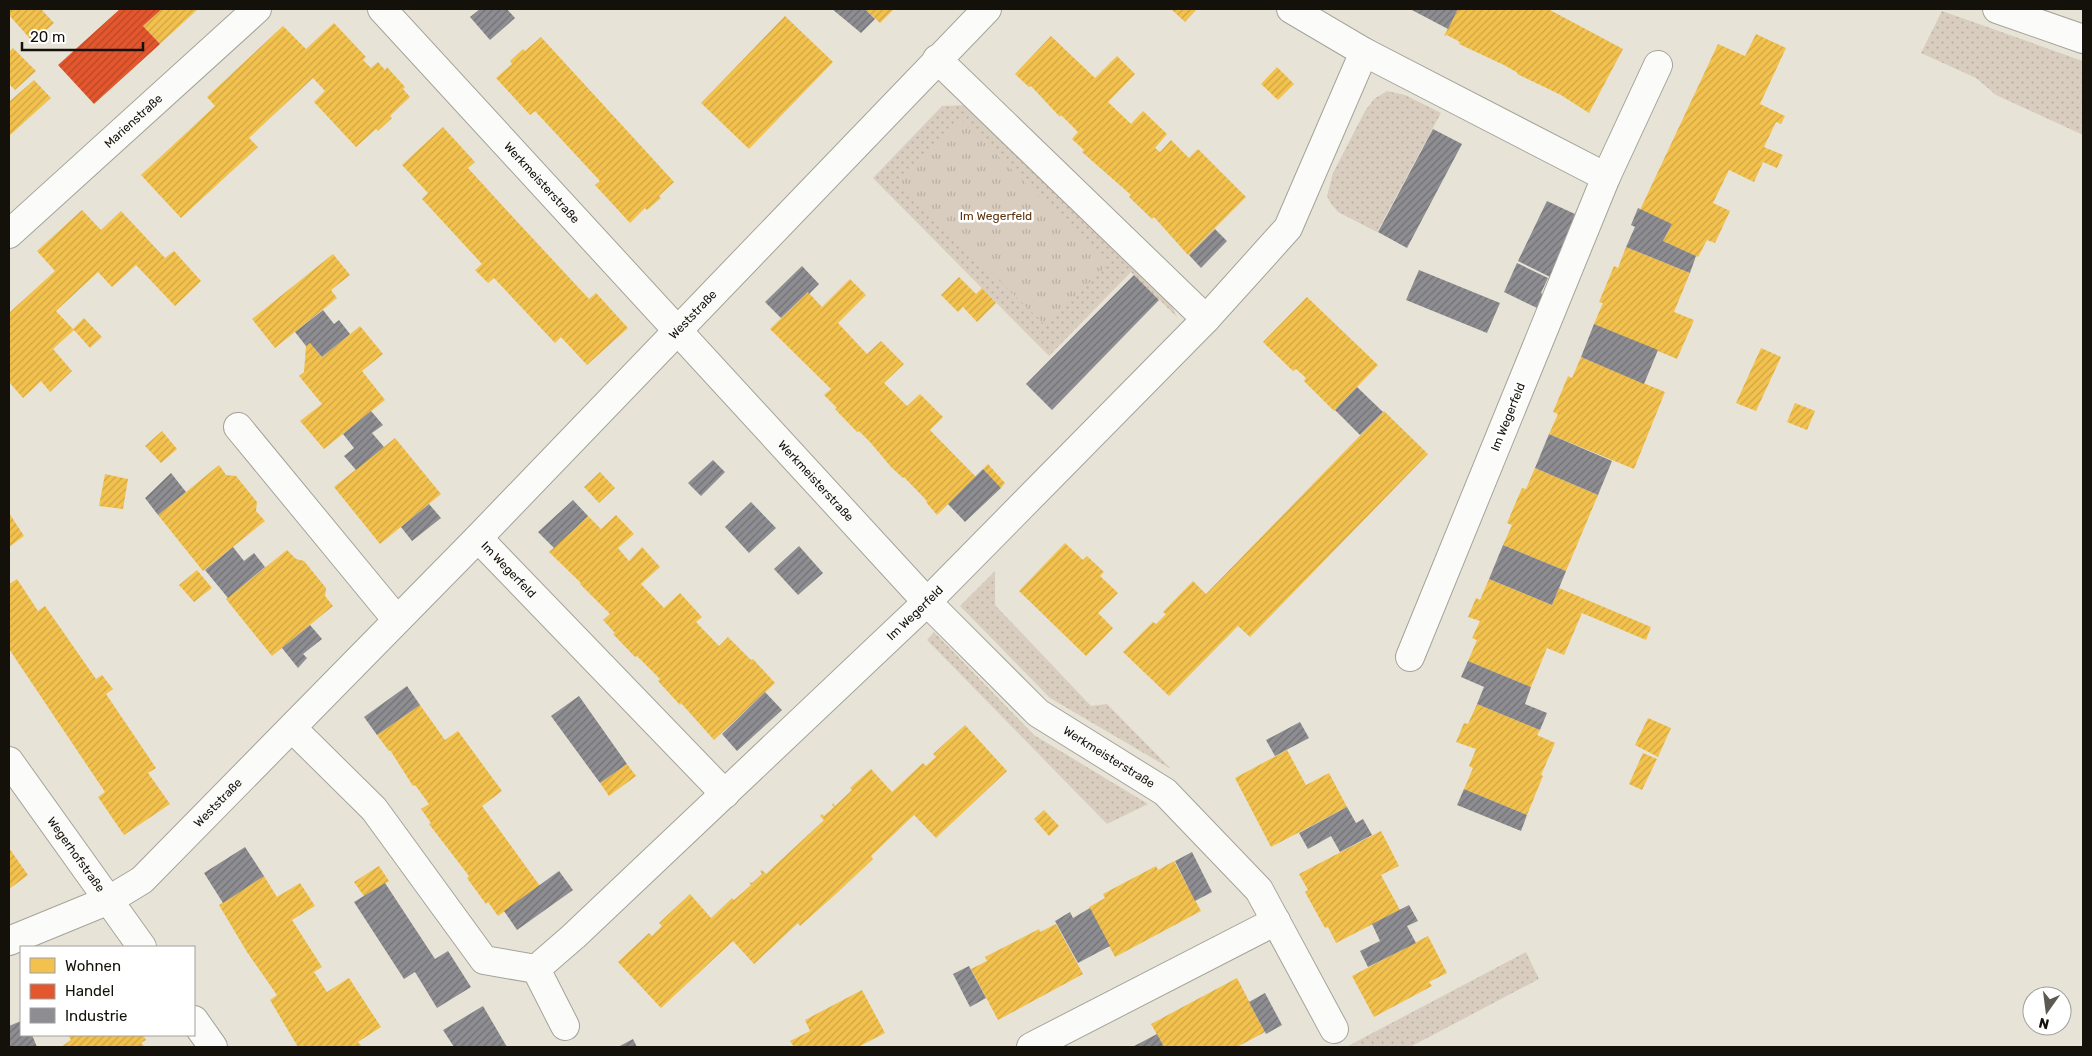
<svg xmlns="http://www.w3.org/2000/svg" width="2092" height="1056" viewBox="0 0 2092 1056" font-family="Rubik,sans-serif">
  <style>
    .grass { fill: url(#grass-dots) }
    .park { fill: url(#park-tufts) }
    .homes { fill: url(#homes-hatch) }
    .shops { fill: url(#shops-hatch) }
    .industry { fill: url(#industry-hatch) }
    .lines { fill: none; stroke-linecap: round; stroke-linejoin: round }
    .minor-casing { stroke: #a5a399; stroke-width: 30 }
    .minor { stroke: #fbfbf9; stroke-width: 28 }
    .labels { text-anchor: middle; dominant-baseline: central; stroke-width: 5; stroke-linejoin: round; paint-order: stroke }
    .street-label { font-size: 12px; fill: #131109; stroke: #fff }
    .park-label { font-size: 12px; fill: #5b320c; stroke: #fff }
  </style>
  <defs>
    <pattern id="grass-dots" width="8" height="8" patternUnits="userSpaceOnUse" patternTransform="scale(1.25)"><rect width="8" height="8" fill="#d9cdbf"/><path d="M2 2h.1M6 6h.1" fill="none" stroke="#b9afa3" stroke-width="1.8" stroke-linecap="round"/></pattern>
    <pattern id="park-tufts" width="24" height="20" patternUnits="userSpaceOnUse" patternTransform="scale(1.25)"><rect width="24" height="20" fill="#d9cdbf"/><path d="M3 7l-1-3M5 7V3M7 7l1-3M15 17l-1-3M17 17v-4M19 17l1-3" fill="none" stroke="#b9afa3"/></pattern>
    <pattern id="homes-hatch" width="6" height="6" patternUnits="userSpaceOnUse" patternTransform="scale(1.25)"><rect width="6" height="6" fill="#f2c14e"/><path d="M-1 1l2-2M0 6l6-6M5 7l2-2" fill="none" stroke="#cfa543"/></pattern>
    <pattern id="shops-hatch" width="6" height="6" patternUnits="userSpaceOnUse" patternTransform="scale(1.25)"><rect width="6" height="6" fill="#e4572e"/><path d="M-1 1l2-2M0 6l6-6M5 7l2-2" fill="none" stroke="#b84725"/></pattern>
    <pattern id="industry-hatch" width="6" height="6" patternUnits="userSpaceOnUse" patternTransform="scale(1.25)"><rect width="6" height="6" fill="#8d8d92"/><path d="M-1 1l2-2M0 6l6-6M5 7l2-2" fill="none" stroke="#727275"/></pattern>
  </defs>
  <rect width="100%" height="100%" fill="#e7e4d7"/>
  <path class="grass" d="M1942 11 2083 61V135L1996 95 1976 78 1921 53Z
    M1387 91 1405 95 1441 113 1377 232 1338 212 1331 204 1327 196 1333 173 1365 111 1374 99Z
    M969 105 1168 298 1177 317 1131 272 1049 356 873 178 942 106Z
    M995 571V605L1091 706 1107 704 1171 769 1050 698 960 606Z
    M934 632 1034 735 1148 804 1107 824 927 640Z
    M1526 952 1539 979 1410 1047H1346Z"/>
  <path class="park" d="M959 118 1108 264 1046 326 897 181Z"/>
  <path class="homes" d="M9 9H41L54 23 33 42 9 15Z
    M162 9H198L160 44 143 26Z
    M865 9H894L880 23Z
    M1171 9H1197L1185 22Z
    M1458 9H1548L1623 49 1589 113 1561 95 1517 74 1518 73 1504 65 1459 44 1460 42 1447 35 1444 36Z
    M785 16 833 62 749 149 701 103Z
    M334 23 366 57 363 60 371 68 378 62 385 70 387 67 405 87 403 89 410 97 390 116 392 118 378 131 376 129 356 147 314 102 325 91 313 78 249 138 258 147 181 218 141 175 215 106 207 97 283 26 306 49Z
    M1756 34 1786 48 1760 104 1785 116 1781 124 1776 122 1764 147 1783 155 1777 168 1763 162 1754 182 1729 170 1713 203 1730 211 1715 243 1707 240 1698 257 1663 241 1672 224 1640 210 1718 44 1745 56Z
    M1051 36 1095 78 1117 56 1135 74 1108 102 1131 124 1143 111 1167 134 1155 148 1160 152 1171 140 1189 158 1198 149 1246 197 1188 255 1154 217 1152 219 1129 197 1131 195 1082 152 1084 150 1072 139 1078 132 1061 115 1060 117 1031 86 1029 87 1015 74Z
    M541 37 674 182 659 196 661 198 647 210 645 208 630 223 595 185 600 181 535 111 530 115 496 78 512 64 510 61 523 49 525 51Z
    M13 48 36 71 15 90 9 84V52Z
    M1277 67 1294 84 1278 100 1261 84Z
    M34 80 51 98 9 136V102Z
    M443 127 475 162 468 168 511 215 589 299 596 293 628 328 587 365 561 337 555 343 494 278 488 283 475 270 482 264 422 199 428 193 402 165Z
    M82 210 101 230 121 211 165 258 174 251 201 281 175 306 136 265 112 287 98 272 56 311 73 329 84 318 102 337 90 348 74 330 53 349 72 371 50 392 41 381 23 398 9 382V313L55 271 37 251Z
    M1626 247 1690 273 1674 312 1694 320 1677 359 1594 324 1603 303 1599 302 1614 266 1618 268Z
    M333 254 350 275 331 290 337 298 275 348 252 319Z
    M959 277 976 294 982 288 996 303 977 322 963 307 958 312 941 295Z
    M850 279 866 295 838 323 867 354 881 341 904 364 884 383 907 406 920 394 943 417 930 430 976 477 937 515 926 502 927 501 904 477 903 478 891 467 870 442 859 431 857 432 835 409 837 408 824 395 831 389 770 329 808 292 822 307Z
    M1307 297 1378 365 1334 411 1304 381 1306 378 1296 369 1293 371 1263 342Z
    M360 326 383 354 362 371 385 400 324 449 300 421 322 404 299 376 304 372 306 346 310 343 322 357Z
    M1761 348 1781 357 1756 411 1736 403Z
    M1581 357 1665 392 1634 469 1549 434 1558 414 1553 412 1568 376 1572 378Z
    M1795 403 1815 411 1807 430 1787 422Z
    M1384 411 1428 454 1250 637 1238 626 1169 696 1123 652 1153 622 1156 624 1166 614 1163 612 1193 581 1206 594Z
    M162 431 177 449 161 463 145 446Z
    M395 438 441 494 380 544 334 487Z
    M988 464 1005 483 1001 488 983 469Z
    M219 465 226 475 236 476 257 502 256 511 265 521 203 571 158 515Z
    M1535 468 1598 495 1566 571 1503 545 1512 525 1507 523 1522 488 1526 489Z
    M600 472 615 488 599 503 584 487Z
    M105 474 128 479 123 509 99 506Z
    M9 513 24 536 9 547Z
    M616 515 634 534 618 548 629 561 642 547 660 567 641 584 664 608 680 593 702 617 696 622 719 646 728 637 751 660 753 659 775 683 714 740 681 703 680 705 658 681 660 679 637 656 635 657 613 634 615 633 603 620 610 614 580 584 581 583 549 552 588 516 601 529Z
    M1065 543 1083 560 1087 556 1104 572 1100 576 1118 593 1098 613 1113 628 1086 656 1019 591Z
    M287 550 296 559 304 561 326 588 325 596 333 606 272 656 226 599Z
    M197 570 212 588 194 602 179 585Z
    M17 579 38 611 45 606 96 679 102 675 113 689 106 694 156 768 148 773 170 804 124 835 98 797 105 792 9 649V584Z
    M1489 579 1552 605 1559 588 1651 627 1646 640 1582 613 1564 655 1547 648 1531 687 1468 661 1477 640 1472 638 1480 621 1468 617 1476 598 1480 600Z
    M1477 704 1540 730 1537 735 1555 743 1541 775 1543 776 1527 815 1464 789 1473 768 1469 766 1476 749 1456 742 1464 723 1468 724Z
    M420 705 445 740 458 731 502 791 482 806 540 886 498 916 488 902 486 904 467 878 469 876 429 824 431 823 421 809 429 804 415 785 413 786 390 750 389 751 377 735Z
    M1648 718 1671 728 1658 757 1635 745Z
    M965 725 1007 771 936 838 914 815 871 856 873 859 837 893 800 926 798 923 754 964 733 941 661 1008 618 962 649 933 652 936 662 926 659 923 690 894 711 918 732 898 734 900 751 885 749 882 752 883 762 874 760 871 762 870 766 874 824 820 820 816 822 814 824 816 834 807 832 805 833 803 835 806 852 790 850 788 871 769 892 792 923 763 926 766 936 757 933 754Z
    M1287 750 1306 785 1329 773 1347 807 1271 847 1235 778Z
    M1643 753 1657 759 1642 790 1629 784Z
    M627 764 636 776 609 796 600 783Z
    M1044 810 1059 826 1049 836 1034 819Z
    M1381 831 1399 866 1381 875 1400 910 1336 943 1328 927 1325 928 1305 892 1308 890 1299 874Z
    M9 848 28 875 9 889Z
    M1174 861 1201 911 1115 957 1089 907 1105 898 1103 894 1156 866 1158 870Z
    M379 866 389 881 364 896 354 882Z
    M264 876 277 897 300 883 315 906 292 920 322 967 314 972 327 992 349 978 381 1027 358 1042 362 1047H298L270 1000 277 995 247 952 219 905Z
    M1056 924 1083 974 998 1020 971 969 987 961 985 957 1039 929 1040 932Z
    M1428 936 1447 973 1429 982 1432 986 1374 1017 1352 976Z
    M1237 978 1265 1032 1237 1047H1164L1151 1024Z
    M862 990 885 1033 858 1047H794L790 1041 810 1031 805 1020Z
    M68 1035H143L146 1040 141 1043 145 1047H61L71 1040Z"/>
  <path class="shops" d="M120 9H162L143 26 160 44 94 104 58 65Z"/>
  <path class="industry" d="M480 9H507L515 18 490 40 470 17Z
    M832 9H865L875 19 861 33Z
    M1410 9H1458L1448 29Z
    M1433 129 1462 144 1407 248 1378 232Z
    M1547 201 1577 215 1550 277 1518 261Z
    M1638 208 1672 224 1663 241 1696 256 1690 273 1626 247 1635 227 1631 225Z
    M1215 229 1227 241 1201 268 1189 255Z
    M1517 263 1548 278 1541 293 1543 294 1537 308 1504 292Z
    M802 266 819 284 809 294 808 292 781 318 765 302Z
    M1419 270 1500 303 1487 333 1406 300Z
    M1134 275 1159 300 1052 410 1026 384Z
    M323 310 334 324 339 320 350 334 322 357 310 343 306 346 295 332Z
    M1594 324 1658 350 1644 384 1581 357Z
    M1357 387 1383 412 1360 435 1335 410Z
    M371 411 383 425 372 433 384 447 356 470 344 456 354 448 343 434Z
    M1549 434 1612 461 1598 495 1535 468Z
    M713 460 725 472 701 496 688 483Z
    M983 469 1001 488 965 522 948 504Z
    M171 473 186 492 158 515 145 498Z
    M573 500 588 516 554 548 538 532Z
    M751 502 776 528 749 553 725 527Z
    M429 504 441 518 412 541 401 527Z
    M1503 545 1566 571 1552 605 1489 579Z
    M799 546 823 573 798 595 774 569Z
    M233 547 244 561 254 553 265 567 228 598 205 570Z
    M310 625 322 639 303 654 307 658 298 668 282 648Z
    M1468 661 1531 687 1525 704 1547 713 1540 730 1477 704 1484 687 1461 677Z
    M407 686 420 705 377 735 364 717Z
    M765 692 782 710 737 751 722 734Z
    M579 696 627 764 600 783 551 716Z
    M1300 722 1309 738 1275 756 1266 740Z
    M1464 789 1527 815 1521 831 1457 805Z
    M1347 807 1356 823 1363 819 1372 835 1340 852 1331 836 1308 849 1299 833Z
    M245 847 264 876 223 903 204 873Z
    M1192 852 1212 892 1195 901 1175 861Z
    M559 871 573 890 517 930 504 911Z
    M385 883 435 959 448 951 471 987 437 1008 415 972 404 979 354 902Z
    M1409 905 1418 921 1407 926 1416 943 1368 967 1360 951 1380 941 1372 924Z
    M1090 908 1110 946 1078 963 1055 921 1070 912 1073 918Z
    M969 966 986 998 970 1007 953 974Z
    M1265 993 1282 1025 1266 1034 1249 1002Z
    M483 1006 507 1047H454L443 1030Z
    M21 1021V1035H32L37 1047H9V1026Z
    M1157 1034 1164 1047H1132L1140 1043Z
    M633 1039 637 1047H618Z"/>
  <g class="lines">
    <g class="minor-casing">
      <g id="minor">
        <path id="s1" d="M382 9 927 602 1038 713 1165 792 1259 890 1334 1029"/>
        <path d="M1997 9 2083 39"/>
        <path d="M1364 52 1606 177 1410 657"/>
        <path d="M937 59 1206 319"/>
        <path d="M1606 177 1658 65"/>
        <path id="s2" d="M9 234 257 9"/>
        <path d="M238 427 397 620"/>
        <path id="s3" d="M478 538 725 794"/>
        <path d="M292 728 374 809 484 960 536 969"/>
        <path id="s4" d="M9 761 142 947"/>
        <path id="s5" d="M9 941 109 900 142 880 478 538 987 9"/>
        <path id="s6" d="M536 969 574 936 927 602 1206 319 1288 228 1364 52 1291 9"/>
        <path d="M536 969 565 1026"/>
        <path d="M194 1020 213 1047"/>
        <path d="M1031 1047 1276 921"/>
      </g>
    </g>
    <use href="#minor" class="minor"/>
  </g>
  <g class="labels">
    <g class="street-label">
      <text stroke="none"><textPath href="#s2" startOffset="168">Marienstraße</textPath></text>
      <text stroke="none"><textPath href="#s1" startOffset="236">Werkmeisterstraße</textPath></text>
      <text stroke="none"><textPath href="#s5" startOffset="936">Weststraße</textPath></text>
      <text transform="translate(1508 417) rotate(-68)">Im Wegerfeld</text>
      <text stroke="none"><textPath href="#s1" startOffset="641">Werkmeisterstraße</textPath></text>
      <text stroke="none"><textPath href="#s3" startOffset="44">Im Wegerfeld</textPath></text>
      <text stroke="none"><textPath href="#s6" startOffset="520">Im Wegerfeld</textPath></text>
      <text stroke="none"><textPath href="#s1" startOffset="1046">Werkmeisterstraße</textPath></text>
      <text stroke="none"><textPath href="#s5" startOffset="255">Weststraße</textPath></text>
      <text stroke="none"><textPath href="#s4" startOffset="115">Wegerhofstraße</textPath></text>
    </g>
    <g class="park-label">
      <text x="996" y="216">Im Wegerfeld</text>
    </g>
  </g>
  <rect width="2092" height="1056" fill="none" stroke="#131109" stroke-width="20"/>
  <rect x="20" y="946" width="175" height="90" fill="#ffffff" stroke="#a1a09d"/>
  <rect x="30" y="958" width="25" height="15" fill="#f2c14e" stroke="#a1a09d"/>
  <text x="65" y="971" font-size="15" fill="#131109">Wohnen</text>
  <rect x="30" y="984" width="25" height="15" fill="#e4572e" stroke="#a1a09d"/>
  <text x="65" y="996" font-size="15" fill="#131109">Handel</text>
  <rect x="30" y="1008" width="25" height="15" fill="#8d8d92" stroke="#a1a09d"/>
  <text x="65" y="1021" font-size="15" fill="#131109">Industrie</text>
  <g transform="translate(2047 1011) rotate(194)"><circle r="24" fill="#ffffff" stroke="#a1a09d"/>
  <path d="M0-4L9 19L0 12L-9 19Z" fill="#5d5b51"/>
  <text y="-8" font-size="14" font-weight="bold" text-anchor="middle" fill="#131109">N</text>
  </g>
  <path d="M22 42v8h121v-8" fill="none" stroke="#131109" stroke-width="2.5"/>
  <text x="30" y="42" font-size="15" fill="#131109" stroke="#ffffff" stroke-width="4" paint-order="stroke">20 m</text>
</svg>
